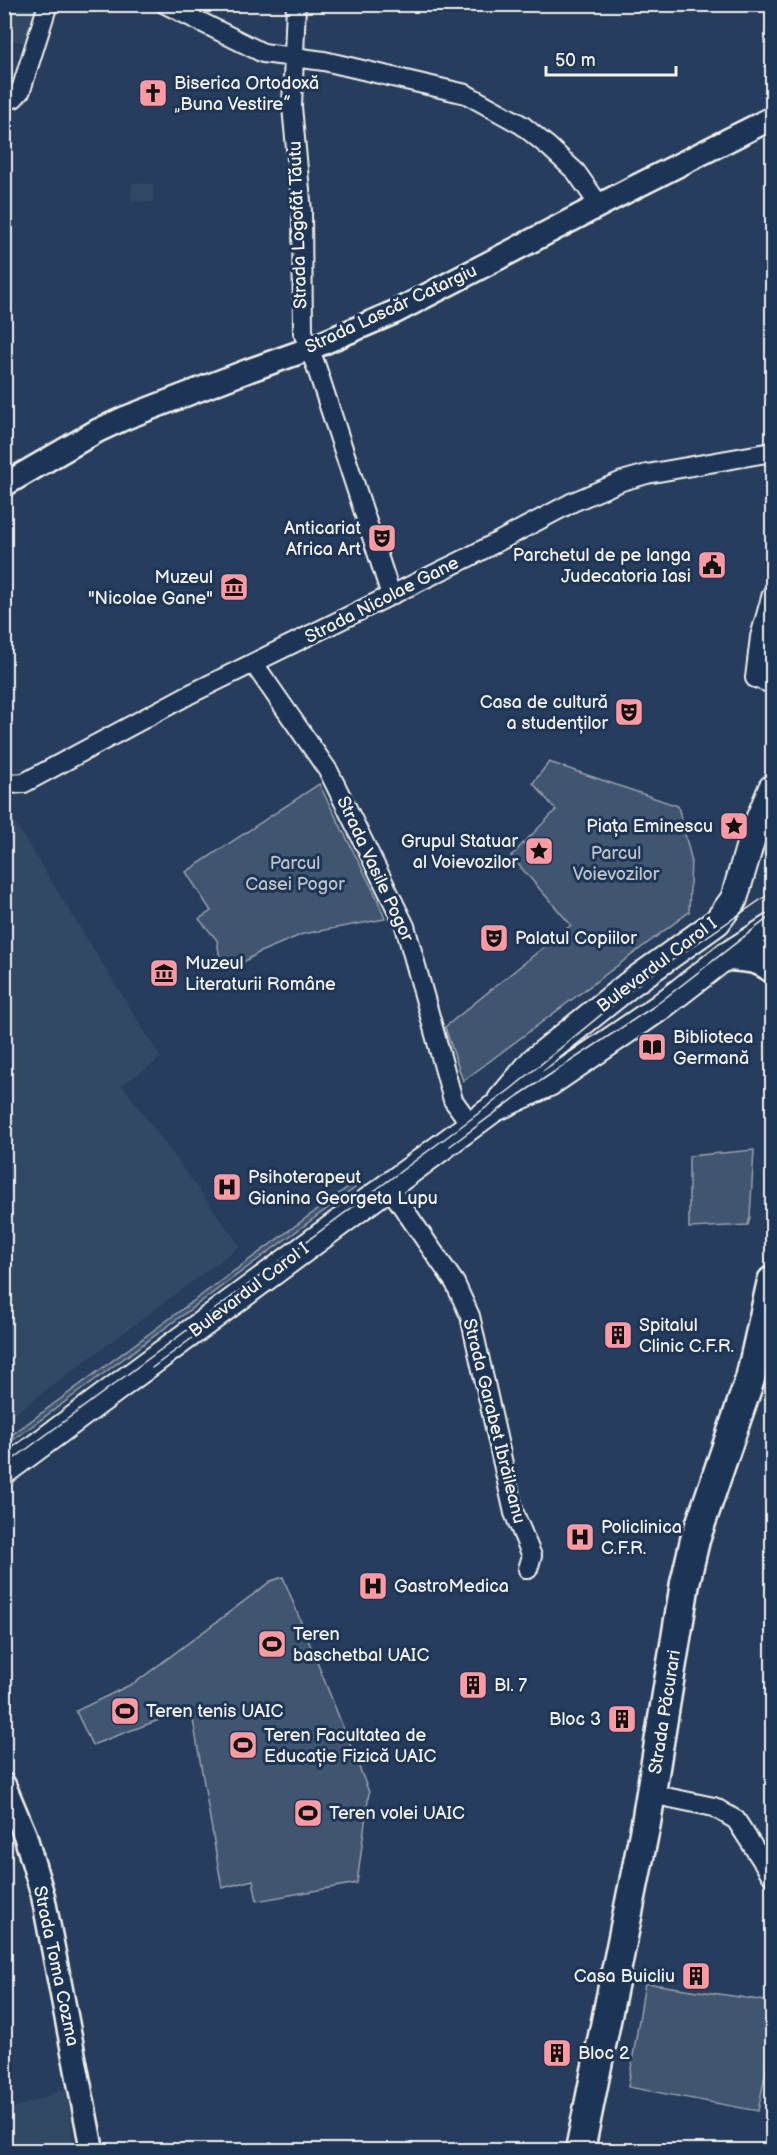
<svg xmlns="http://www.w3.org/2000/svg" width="777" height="2155" viewBox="0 0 777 2155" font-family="'Balsamiq Sans',sans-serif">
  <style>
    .built { fill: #334966 }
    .green { fill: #40546f; stroke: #9aa2ac; stroke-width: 1.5 }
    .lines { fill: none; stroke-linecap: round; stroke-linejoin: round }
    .minor-casing { stroke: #f4f1e8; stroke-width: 22 }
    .tertiary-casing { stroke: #f4f1e8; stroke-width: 27 }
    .secondary-casing { stroke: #f4f1e8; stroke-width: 30 }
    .primary-casing { stroke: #f4f1e8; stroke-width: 33 }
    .minor { stroke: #1d3557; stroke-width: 18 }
    .tertiary { stroke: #1d3557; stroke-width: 22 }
    .secondary { stroke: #1d3557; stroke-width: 26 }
    .primary { stroke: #1d3557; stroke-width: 28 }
    .tram { stroke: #f4f1e8; stroke-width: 1.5 }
    .labels { text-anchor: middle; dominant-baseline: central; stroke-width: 6; stroke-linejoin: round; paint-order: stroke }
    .poi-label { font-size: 18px; fill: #f4f1e8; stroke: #1d3557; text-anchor: start }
    .street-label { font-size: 18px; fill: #f4f1e8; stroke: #1d3557 }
    .park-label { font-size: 18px; fill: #bec2c4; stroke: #1d3557 }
  </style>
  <rect width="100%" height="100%" fill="#263d5d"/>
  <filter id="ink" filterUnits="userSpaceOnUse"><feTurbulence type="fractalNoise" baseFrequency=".0167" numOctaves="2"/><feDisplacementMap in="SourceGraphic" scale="12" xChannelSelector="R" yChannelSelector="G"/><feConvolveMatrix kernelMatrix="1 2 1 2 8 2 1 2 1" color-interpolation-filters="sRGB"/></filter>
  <g filter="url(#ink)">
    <path class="built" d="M4 5H38L27 43 5 39Z
      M132 183 153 184V202L131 201Z
      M5 807 161 1058 122 1085 240 1246 5 1421Z
      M4 1834 14 1857 9 1872 14 1886 5 1893Z
      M67 2088 74 2150H5V2112Z"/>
    <path class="green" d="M549 762 678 806 691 858 689 912 463 1081 445 1027 571 925 511 856 556 810 533 783Z
      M319 784 377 898 385 919 303 934 260 952 230 970 221 965 217 940 199 919 211 911 186 872Z
      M754 1150 750 1217 748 1225 689 1228V1156Z
      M352 1184 355 1188 5 1446V1440Z
      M283 1577 369 1792 357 1883 257 1901 253 1880 222 1888 191 1708 92 1745 76 1711 136 1682 271 1581Z
      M645 1983 772 2002V2039L758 2111 628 2087Z"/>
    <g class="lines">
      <g class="minor-casing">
        <path id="minor" d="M165 4 263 53 324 61 466 94 522 125 549 147 576 172 600 206
          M296 4 292 107 302 211 303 332 316 366 391 595
          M4 100 14 98 21 90 48 4
          M772 594 760 637 755 678 772 684
          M254 664 329 772 405 926 453 1100 471 1125
          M4 783 9 784 24 783 188 695 467 558 573 502 622 481 647 474 772 452
          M388 1186 455 1283 470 1316 514 1513 532 1556 528 1569
          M651 1794 714 1807 736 1820 772 1876"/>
      </g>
      <g class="tertiary-casing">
        <path id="tertiary" d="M4 485 97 431 125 418 250 370 309 349 395 312 627 191 772 118
          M4 1785 25 1835 43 1896 92 2150"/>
      </g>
      <g class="secondary-casing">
        <path id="secondary" d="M501 1100 534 1061 630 984 717 922 734 899 753 834 772 788
          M4 1471 493 1109 549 1083 659 1008 722 959 772 927"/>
      </g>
      <g class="primary-casing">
        <path id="primary" d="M728 956C744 957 759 957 772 968
          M580 2150 646 1823 685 1583 695 1540 750 1379 772 1281"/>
      </g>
      <use href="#minor" class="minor"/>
      <use href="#tertiary" class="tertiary"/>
      <use href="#secondary" class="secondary"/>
      <use href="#primary" class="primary"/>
      <path class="tram" d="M450 1146 519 1095 656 1005 772 915
        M152 1368 219 1318
        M4 1466 455 1131 512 1088 642 981 772 892"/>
    </g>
  </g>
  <defs>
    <g id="church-square" transform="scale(1.5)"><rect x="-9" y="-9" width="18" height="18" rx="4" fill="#ff9aa2" stroke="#1d3557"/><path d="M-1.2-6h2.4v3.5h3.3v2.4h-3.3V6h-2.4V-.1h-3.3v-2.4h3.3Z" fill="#111"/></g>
    <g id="theatre-square" transform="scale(1.5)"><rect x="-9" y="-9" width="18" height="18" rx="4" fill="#ff9aa2" stroke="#1d3557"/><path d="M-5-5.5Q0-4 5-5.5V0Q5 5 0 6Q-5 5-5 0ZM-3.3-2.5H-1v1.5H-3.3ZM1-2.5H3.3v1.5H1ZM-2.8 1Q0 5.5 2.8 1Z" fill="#111"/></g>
    <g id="civic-square" transform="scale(1.5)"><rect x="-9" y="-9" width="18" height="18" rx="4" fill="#ff9aa2" stroke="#1d3557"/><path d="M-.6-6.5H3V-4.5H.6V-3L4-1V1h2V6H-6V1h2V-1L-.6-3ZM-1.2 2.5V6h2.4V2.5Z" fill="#111"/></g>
    <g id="museum-square" transform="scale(1.5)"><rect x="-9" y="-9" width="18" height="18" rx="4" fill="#ff9aa2" stroke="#1d3557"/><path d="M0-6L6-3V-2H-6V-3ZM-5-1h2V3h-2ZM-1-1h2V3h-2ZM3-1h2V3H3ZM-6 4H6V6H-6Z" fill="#111"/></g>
    <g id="sight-square" transform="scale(1.5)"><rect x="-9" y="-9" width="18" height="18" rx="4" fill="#ff9aa2" stroke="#1d3557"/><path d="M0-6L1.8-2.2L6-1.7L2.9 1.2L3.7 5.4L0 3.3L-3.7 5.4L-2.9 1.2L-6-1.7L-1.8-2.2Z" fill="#111"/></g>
    <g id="library-square" transform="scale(1.5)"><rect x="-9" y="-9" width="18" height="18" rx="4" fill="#ff9aa2" stroke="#1d3557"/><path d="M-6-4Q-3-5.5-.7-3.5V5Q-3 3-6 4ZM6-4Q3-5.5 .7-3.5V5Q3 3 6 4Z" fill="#111"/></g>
    <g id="hospital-square" transform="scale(1.5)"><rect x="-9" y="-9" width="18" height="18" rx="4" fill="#ff9aa2" stroke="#1d3557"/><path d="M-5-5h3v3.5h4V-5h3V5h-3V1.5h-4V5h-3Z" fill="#111"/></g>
    <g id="building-square" transform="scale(1.5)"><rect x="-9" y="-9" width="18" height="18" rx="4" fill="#ff9aa2" stroke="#1d3557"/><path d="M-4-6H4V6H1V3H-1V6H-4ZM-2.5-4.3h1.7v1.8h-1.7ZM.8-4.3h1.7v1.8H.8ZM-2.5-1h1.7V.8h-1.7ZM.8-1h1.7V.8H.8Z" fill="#111"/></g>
    <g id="stadium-square" transform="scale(1.5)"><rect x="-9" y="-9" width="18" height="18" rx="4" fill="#ff9aa2" stroke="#1d3557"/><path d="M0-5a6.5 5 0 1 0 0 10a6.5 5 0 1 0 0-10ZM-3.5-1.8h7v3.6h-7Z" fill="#111"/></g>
  </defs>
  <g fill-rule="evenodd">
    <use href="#church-square" x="153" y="93"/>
    <use href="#theatre-square" x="382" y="538"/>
    <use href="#civic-square" x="712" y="565"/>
    <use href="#museum-square" x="234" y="587"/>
    <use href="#theatre-square" x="629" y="712"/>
    <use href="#sight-square" x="734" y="826"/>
    <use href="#sight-square" x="539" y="851"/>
    <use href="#theatre-square" x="494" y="938"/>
    <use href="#museum-square" x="164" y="973"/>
    <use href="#library-square" x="652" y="1047"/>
    <use href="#hospital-square" x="227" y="1187"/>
    <use href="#building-square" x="618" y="1335"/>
    <use href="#hospital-square" x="580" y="1537"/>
    <use href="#hospital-square" x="373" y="1586"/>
    <use href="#stadium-square" x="272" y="1644"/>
    <use href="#building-square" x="473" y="1685"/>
    <use href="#stadium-square" x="125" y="1711"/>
    <use href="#building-square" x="622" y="1719"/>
    <use href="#stadium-square" x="243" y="1745"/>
    <use href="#stadium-square" x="308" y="1813"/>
    <use href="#building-square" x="696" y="1976"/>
    <use href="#building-square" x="557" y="2053"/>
  </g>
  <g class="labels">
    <g class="poi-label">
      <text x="174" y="83">Biserica Ortodoxă<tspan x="174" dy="21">„Buna Vestire”</tspan></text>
      <text x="361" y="528" text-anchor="end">Anticariat<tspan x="361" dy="21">Africa Art</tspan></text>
      <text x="691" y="555" text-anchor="end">Parchetul de pe langa<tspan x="691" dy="21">Judecatoria Iasi</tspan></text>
      <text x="213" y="577" text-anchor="end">Muzeul<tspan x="213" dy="21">"Nicolae Gane"</tspan></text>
      <text x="608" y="702" text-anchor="end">Casa de cultură<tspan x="608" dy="21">a studenților</tspan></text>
      <text x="713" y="826" text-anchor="end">Piața Eminescu</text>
      <text x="518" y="841" text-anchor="end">Grupul Statuar<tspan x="518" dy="21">al Voievozilor</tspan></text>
      <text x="515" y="938">Palatul Copiilor</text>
      <text x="185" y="963">Muzeul<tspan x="185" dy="21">Literaturii Române</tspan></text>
      <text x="673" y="1037">Biblioteca<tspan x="673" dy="21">Germană</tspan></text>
      <text x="248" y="1177">Psihoterapeut<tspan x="248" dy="21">Gianina Georgeta Lupu</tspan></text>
      <text x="639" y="1325">Spitalul<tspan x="639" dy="21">Clinic C.F.R.</tspan></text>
      <text x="601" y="1527">Policlinica<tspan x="601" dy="21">C.F.R.</tspan></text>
      <text x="394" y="1586">GastroMedica</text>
      <text x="293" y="1634">Teren<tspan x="293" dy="21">baschetbal UAIC</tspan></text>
      <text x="494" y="1685">Bl. 7</text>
      <text x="146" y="1711">Teren tenis UAIC</text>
      <text x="601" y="1719" text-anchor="end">Bloc 3</text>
      <text x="264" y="1735">Teren Facultatea de<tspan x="264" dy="21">Educație Fizică UAIC</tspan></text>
      <text x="329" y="1813">Teren volei UAIC</text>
      <text x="675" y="1976" text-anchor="end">Casa Buicliu</text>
      <text x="578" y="2053">Bloc 2</text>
    </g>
    <g class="street-label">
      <text transform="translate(298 225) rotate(-92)">Strada Logofăt Tăutu</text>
      <text transform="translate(391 309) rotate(-25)">Strada Lascăr Catargiu</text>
      <text transform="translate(382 600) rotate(-27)">Strada Nicolae Gane</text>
      <text transform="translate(375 869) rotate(65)">Strada Vasile Pogor</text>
      <text transform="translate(657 965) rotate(-37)">Bulevardul Carol I</text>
      <text transform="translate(249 1290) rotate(-37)">Bulevardul Carol I</text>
      <text transform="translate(494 1421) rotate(76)">Strada Garabet Ibrăileanu</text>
      <text transform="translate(665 1712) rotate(-81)">Strada Păcurari</text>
      <text transform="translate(56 1966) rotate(78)">Strada Toma Cozma</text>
    </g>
    <g class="park-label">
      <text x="616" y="853">Parcul<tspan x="616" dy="21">Voievozilor</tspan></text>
      <text x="295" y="863">Parcul<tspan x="295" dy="21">Casei Pogor</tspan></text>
    </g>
  </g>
  <rect width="777" height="2155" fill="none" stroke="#1d3557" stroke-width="24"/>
  <rect x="12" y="12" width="753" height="2131" fill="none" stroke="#f4f1e8" stroke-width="2" filter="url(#ink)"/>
  <path d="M546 66v9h130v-9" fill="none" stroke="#f4f1e8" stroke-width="3"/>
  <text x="555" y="66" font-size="18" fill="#f4f1e8" stroke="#1d3557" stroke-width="4.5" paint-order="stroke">50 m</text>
</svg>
